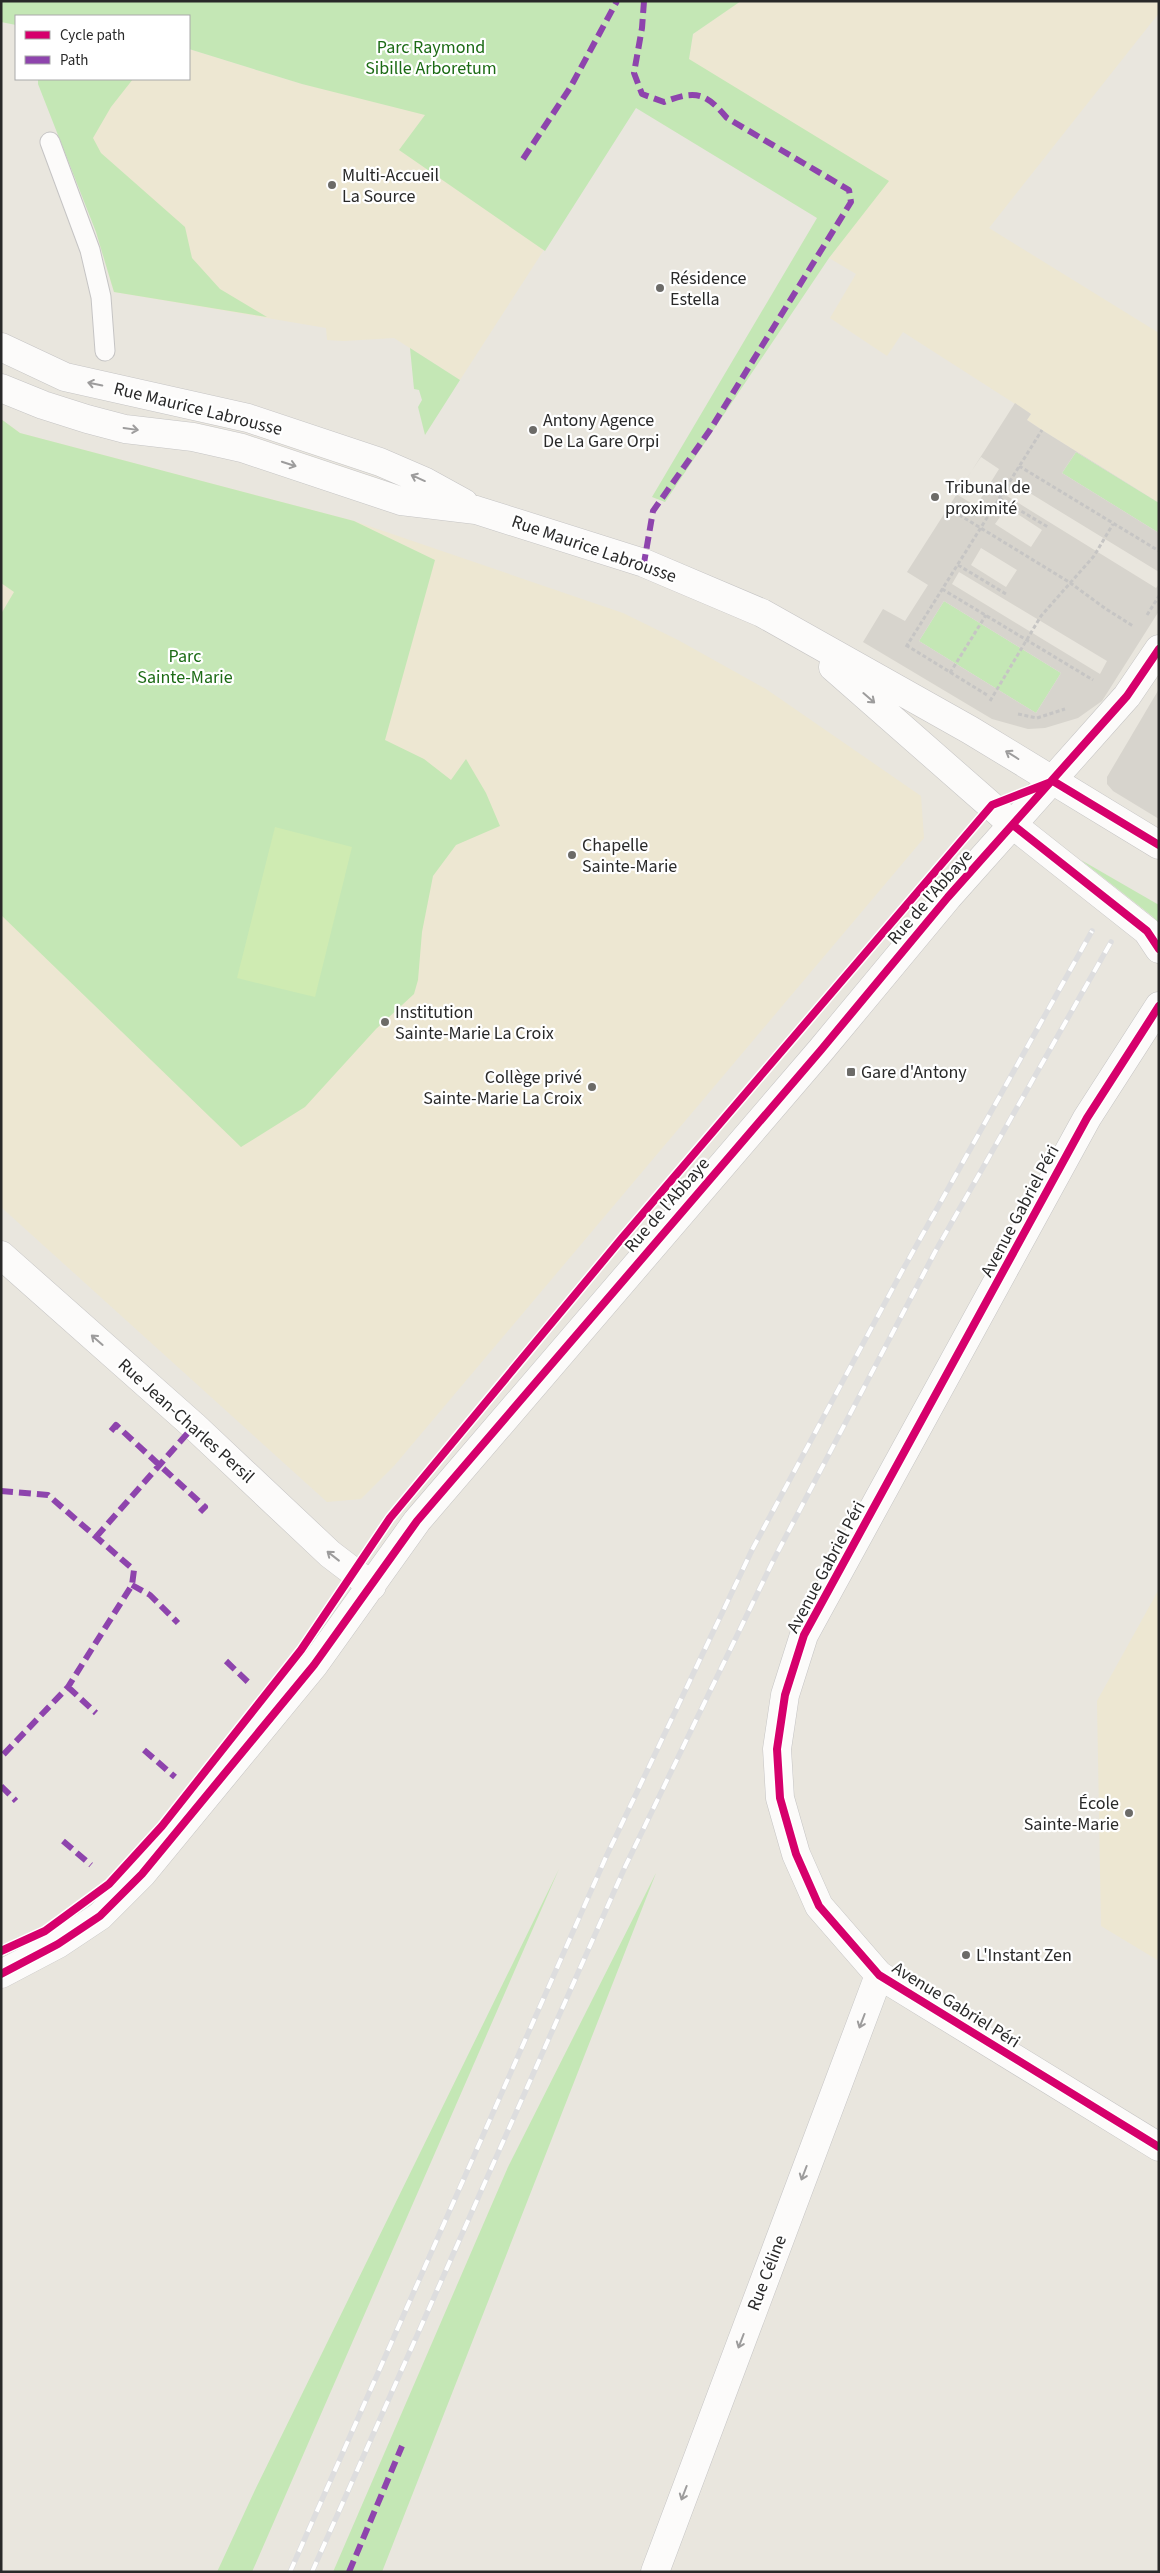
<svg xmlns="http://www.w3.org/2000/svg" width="1160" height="2573" viewBox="0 0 1160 2573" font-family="'Source Sans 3',sans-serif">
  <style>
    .education { fill: #ede7d2 }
    .green { fill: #c4e7b5 }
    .pitch { fill: #cfebb2 }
    .plaza { fill: #d7d4cd; fill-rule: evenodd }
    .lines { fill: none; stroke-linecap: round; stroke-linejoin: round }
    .service-casing { stroke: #c5c4c4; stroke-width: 21 }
    .minor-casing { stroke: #c5c4c4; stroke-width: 29 }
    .secondary-casing { stroke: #c5c4c4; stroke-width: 29 }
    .path { stroke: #c6c5c4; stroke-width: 3; stroke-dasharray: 4 2.5; stroke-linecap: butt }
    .service { stroke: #fcfbfa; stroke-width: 19 }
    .minor { stroke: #fcfbfa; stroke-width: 28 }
    .secondary { stroke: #fcfbfa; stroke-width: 28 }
    .rail-casing { stroke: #ddddde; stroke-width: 5.5 }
    .rail { stroke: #fff; stroke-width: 4; stroke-dasharray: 11; stroke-linecap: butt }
    .quiet { stroke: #8e44ad; stroke-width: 6; stroke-dasharray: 12 6; stroke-linecap: butt }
    .cycleway-casing { stroke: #fff; stroke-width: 11 }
    .cycleway { stroke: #d6006c; stroke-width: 8 }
    .oneway { stroke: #9d9c9c }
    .poi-dot { fill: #6c6b68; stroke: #fff; stroke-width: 2 }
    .labels { text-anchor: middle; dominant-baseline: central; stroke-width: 4.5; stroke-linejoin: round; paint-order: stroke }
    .park-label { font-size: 18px; fill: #1c6b15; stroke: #fff }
    .poi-label { font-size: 18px; fill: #292929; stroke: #fff; text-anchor: start }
    .street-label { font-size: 18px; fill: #292929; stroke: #fff }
  </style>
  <rect width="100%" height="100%" fill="#e9e6de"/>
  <path class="education" d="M740 1H1159V13L989 228 1159 333V503L1042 430 1027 420 1031 414 903 332 887 356 830 318 856 274 829 258 849 231 689 59 693 34Z
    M189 49 302 84 629 118 460 380 394 338 344 341 327 340 326 328 114 292 96 232 73 79H189Z
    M1 419 20 433 354 521 623 613 678 640 766 689 921 796 924 838 394 1466 361 1499 327 1502 1 1207Z
    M1159 1589V1961L1101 1926 1097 1701Z"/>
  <path class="green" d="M1 1H741L693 34 689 59 889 181 829 258 665 502 652 497 817 218 636 108 545 251 399 150 425 115 302 84 189 49V16H16V25L1 22Z
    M38 79H133L111 107 93 138 101 153 185 227 192 258 220 289 267 317 114 292 96 232 38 84Z
    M410 348 460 380 425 435 418 407 422 400 419 390 414 389Z
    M1 419 20 433 354 521 435 560 385 740 424 759 451 780 466 759 486 793 500 826 456 845 433 876 422 932 418 980 414 994 376 1029 305 1107 241 1147 1 915V614L14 592 1 583Z
    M1076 452 1159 503V533L1062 473Z
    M944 601 1061 673 1036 713 919 641Z
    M1081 860 1159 905V923L1152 916Z
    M559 1869 252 2572H217L255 2490Z
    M656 1873 382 2572H333L508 2167Z"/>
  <path class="pitch" d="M275 827 352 847 315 997 237 978Z"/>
  <path class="plaza" d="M1015 403 1031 414 1027 420 1042 430 1159 503 1076 452 1062 473 1159 533V572L1015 484 1007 496 1156 588 1159 584V611L1102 701 1078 718 1045 728 1028 729 992 719 863 642 883 609 905 621 928 585 907 572ZM981 457 999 469 976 506 956 494ZM1007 507 1042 530 1031 547 995 524ZM981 548 1017 570 1006 587 971 565ZM959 572 1107 661 1100 674 952 584ZM944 601 1061 673 1036 713 919 641Z
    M1159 689V819L1113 791 1107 784V777Z"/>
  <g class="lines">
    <g class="service-casing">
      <path id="service" d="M50 142 90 250 101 297 105 351"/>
    </g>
    <g class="minor-casing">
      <path id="minor" d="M1 1255 194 1426 330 1554 372 1586
        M1 1974 58 1944 100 1916 142 1874 314 1665 417 1521 821 1050 948 897 1127 696 1159 649
        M655 2572 879 1975"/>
    </g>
    <g class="secondary-casing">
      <path id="secondary" d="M1 347 65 377 248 418 380 462 424 481 464 503
        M1 388 43 405 87 419 125 429 193 437 242 448 401 501 476 510 644 563 762 613 970 730 1159 845
        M833 667 1013 825 1147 931 1159 949
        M1159 1006 1087 1118 804 1635 785 1695 777 1749 780 1798 796 1854 819 1906 879 1975 1159 2147"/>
    </g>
    <path class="path" d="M1019 466 1159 551
      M999 498 1048 527
      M948 508 1069 582 1106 609 1133 626
      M958 565 1006 594
      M942 589 1093 680
      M1147 615 1159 596
      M906 645 987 695
      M906 647 1042 430
      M950 673 986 615
      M990 701 1041 616 1094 556 1113 524
      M1018 714 1037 718 1065 709"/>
    <use href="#service" class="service"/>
    <use href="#minor" class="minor"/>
    <use href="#secondary" class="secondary"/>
    <g class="rail-casing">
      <path id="rail" d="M290 2572 606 1857 753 1548 901 1273 1092 931
        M312 2572 625 1867 774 1559 935 1252 1111 942"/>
    </g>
    <use href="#rail" class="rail"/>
    <path class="quiet" d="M644 1 642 28 634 73 642 94 664 102C696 90 705 92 727 118L849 190 851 202 710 430 653 511 644 563
      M523 159 570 88 617 1
      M111 1431 116 1425 205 1507 200 1512
      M1 1491 48 1495 134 1570 132 1585 68 1687 1 1757
      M96 1537 194 1426
      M132 1585 150 1595 178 1623
      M226 1661 249 1683
      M68 1687 96 1713
      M144 1750 175 1777
      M1 1786 16 1801
      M63 1841 91 1865
      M349 2572 402 2446"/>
    <g class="cycleway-casing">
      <path id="cycleway" d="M1053 781 1159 845
        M1013 825 1147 931 1159 949
        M1159 1006 1087 1118 804 1635 785 1695 777 1749 780 1798 796 1854 819 1906 879 1975 1159 2147
        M1 1951 45 1931 109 1884 162 1826 301 1650 390 1518 622 1238 992 805 1051 782
        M1 1974 58 1944 100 1916 142 1874 314 1665 417 1521 821 1050 948 897 1127 696 1159 649"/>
    </g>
    <use href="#cycleway" class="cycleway"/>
  </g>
  <defs><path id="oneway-shaft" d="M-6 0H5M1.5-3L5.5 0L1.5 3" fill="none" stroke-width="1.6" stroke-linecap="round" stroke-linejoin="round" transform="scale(1.25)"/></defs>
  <g class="oneway">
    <use href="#oneway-shaft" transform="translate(95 384) rotate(-168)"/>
    <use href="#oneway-shaft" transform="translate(131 429) rotate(8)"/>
    <use href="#oneway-shaft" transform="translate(289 464) rotate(18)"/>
    <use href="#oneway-shaft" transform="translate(418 478) rotate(-156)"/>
    <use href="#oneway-shaft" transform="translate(869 698) rotate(41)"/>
    <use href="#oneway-shaft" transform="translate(1012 755) rotate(-148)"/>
    <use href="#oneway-shaft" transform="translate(97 1340) rotate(-139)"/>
    <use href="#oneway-shaft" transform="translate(333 1556) rotate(-142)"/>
    <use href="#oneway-shaft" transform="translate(862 2021) rotate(111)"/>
    <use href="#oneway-shaft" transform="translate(804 2173) rotate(111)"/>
    <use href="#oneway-shaft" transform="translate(741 2341) rotate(111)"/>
    <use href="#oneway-shaft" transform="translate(684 2493) rotate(111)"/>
  </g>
  <g class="poi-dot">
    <circle cx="332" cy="185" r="5"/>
    <circle cx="660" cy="288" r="5"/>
    <circle cx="533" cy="430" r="5"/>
    <circle cx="935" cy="497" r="5"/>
    <circle cx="572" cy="855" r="5"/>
    <circle cx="385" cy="1022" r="5"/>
    <rect x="846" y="1067" width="10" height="10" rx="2.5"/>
    <circle cx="592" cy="1087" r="5"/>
    <circle cx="1129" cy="1813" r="5"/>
    <circle cx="966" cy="1955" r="5"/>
  </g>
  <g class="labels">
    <g class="park-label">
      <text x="431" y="47">Parc Raymond<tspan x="431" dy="21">Sibille Arboretum</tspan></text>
      <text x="185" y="656">Parc<tspan x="185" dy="21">Sainte-Marie</tspan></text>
    </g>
    <g class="poi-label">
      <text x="342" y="175">Multi-Accueil<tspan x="342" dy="21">La Source</tspan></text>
      <text x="670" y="278">Résidence<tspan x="670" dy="21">Estella</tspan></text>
      <text x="543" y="420">Antony Agence<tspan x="543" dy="21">De La Gare Orpi</tspan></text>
      <text x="945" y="487">Tribunal de<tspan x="945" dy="21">proximité</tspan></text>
      <text x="582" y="845">Chapelle<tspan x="582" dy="21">Sainte-Marie</tspan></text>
      <text x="395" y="1012">Institution<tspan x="395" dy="21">Sainte-Marie La Croix</tspan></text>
      <text x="861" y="1072">Gare d'Antony</text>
      <text x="582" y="1077" text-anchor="end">Collège privé<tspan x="582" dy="21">Sainte-Marie La Croix</tspan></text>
      <text x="1119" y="1803" text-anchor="end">École<tspan x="1119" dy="21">Sainte-Marie</tspan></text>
      <text x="976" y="1955">L'Instant Zen</text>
    </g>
    <g class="street-label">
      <text transform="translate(198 409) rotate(14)">Rue Maurice Labrousse</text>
      <text transform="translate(594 549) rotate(19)">Rue Maurice Labrousse</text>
      <text transform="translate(930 897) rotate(-49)">Rue de l'Abbaye</text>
      <text transform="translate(667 1205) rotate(-49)">Rue de l'Abbaye</text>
      <text transform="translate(1020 1211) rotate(-62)">Avenue Gabriel Péri</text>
      <text transform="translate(186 1421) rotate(42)">Rue Jean-Charles Persil</text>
      <text transform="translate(826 1567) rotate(-62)">Avenue Gabriel Péri</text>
      <text transform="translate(956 2005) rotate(32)">Avenue Gabriel Péri</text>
      <text transform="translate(767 2273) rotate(-69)">Rue Céline</text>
    </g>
  </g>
  <rect width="1160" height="2573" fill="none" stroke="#292929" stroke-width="5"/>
  <rect x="15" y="15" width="175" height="65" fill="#ffffff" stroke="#a9a9a9"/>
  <rect x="25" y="31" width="25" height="8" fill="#d6006c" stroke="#a9a9a9"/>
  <text x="60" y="40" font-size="15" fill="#292929">Cycle path</text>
  <rect x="25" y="56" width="25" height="8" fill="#8e44ad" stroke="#a9a9a9"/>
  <text x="60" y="65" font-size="15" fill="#292929">Path</text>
</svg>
